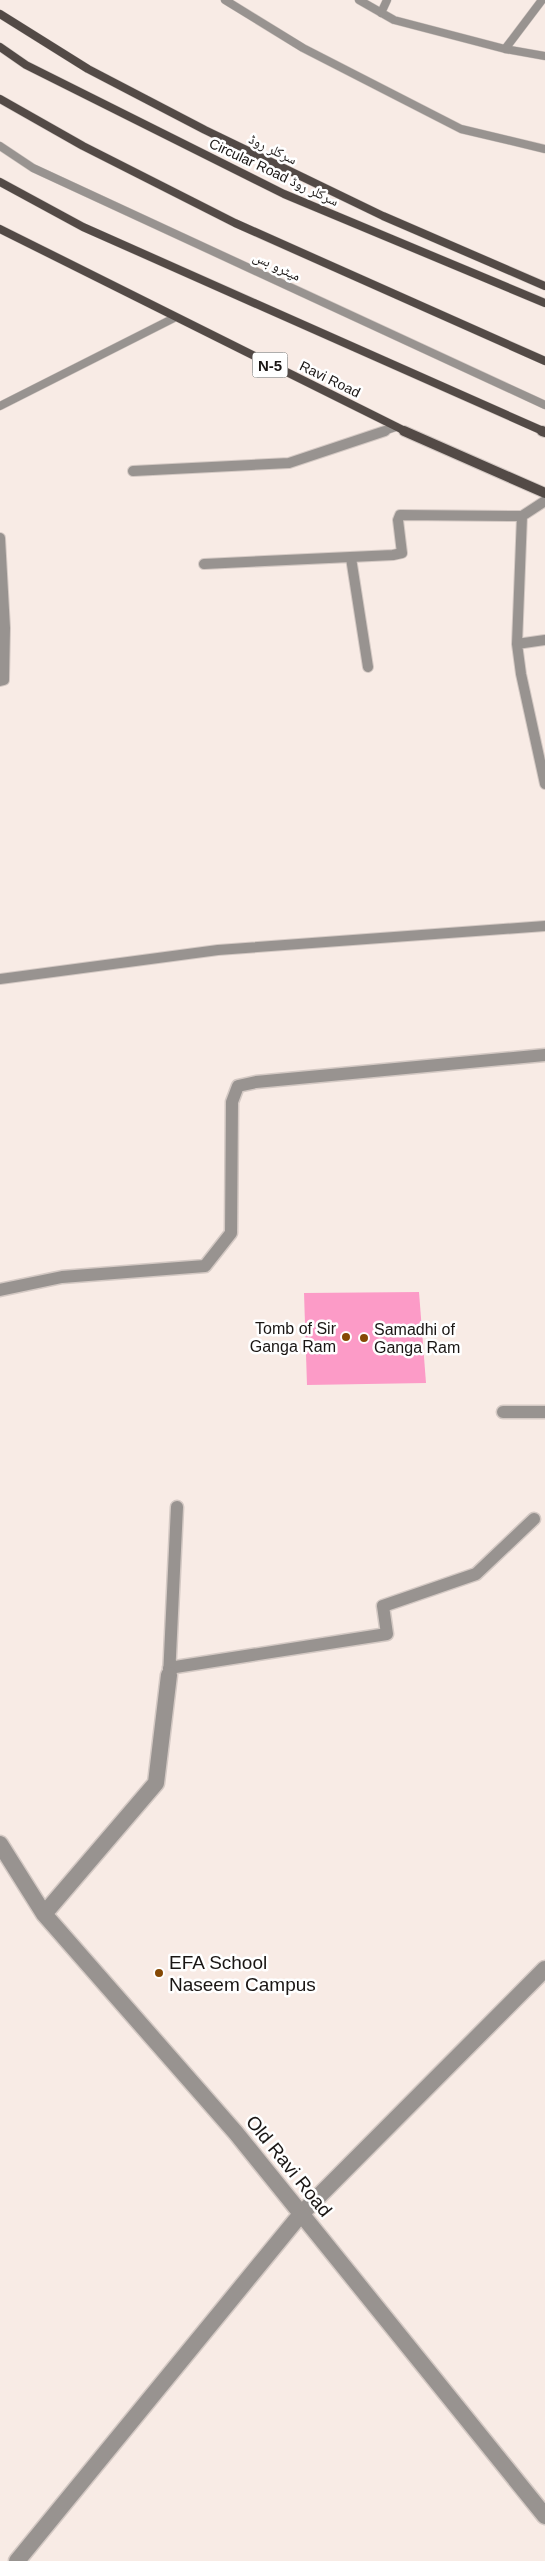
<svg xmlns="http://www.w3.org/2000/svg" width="545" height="2561" viewBox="0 0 545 2561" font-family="Helvetica,'Noto Naskh Arabic',sans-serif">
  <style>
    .building { fill: #fc9bc7 }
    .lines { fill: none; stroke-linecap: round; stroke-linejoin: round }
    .minor-far3-casing { stroke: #d4c9c4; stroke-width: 9 }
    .minor-far2-casing { stroke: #d4c9c4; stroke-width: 12 }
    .minor-far1-casing { stroke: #d4c9c4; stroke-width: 15 }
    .minor-casing { stroke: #d4c9c4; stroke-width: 19 }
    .major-far1-casing { stroke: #d4c9c4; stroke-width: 9 }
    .major-casing { stroke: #d4c9c4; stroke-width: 12 }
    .minor-far3 { stroke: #989390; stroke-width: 8 }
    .minor-far2 { stroke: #989390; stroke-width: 10 }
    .minor-far1 { stroke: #989390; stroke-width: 12 }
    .minor { stroke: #989390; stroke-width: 16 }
    .major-far1 { stroke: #534a46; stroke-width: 8 }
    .major { stroke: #534a46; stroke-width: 10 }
    .poi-dot { fill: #854804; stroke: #fff; stroke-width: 2 }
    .labels { text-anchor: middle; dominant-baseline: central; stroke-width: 5; stroke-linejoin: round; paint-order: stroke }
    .far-street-label { font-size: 14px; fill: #1a1614; stroke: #fff }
    .shield { fill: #fff; stroke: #5f5c5a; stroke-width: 1 }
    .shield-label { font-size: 15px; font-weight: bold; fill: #1a1614 }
    .poi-label { font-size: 16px; fill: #1a1614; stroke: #fff; text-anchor: end }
    .near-poi-label { font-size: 19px; fill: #1a1614; stroke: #fff; text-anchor: start }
    .near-street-label { font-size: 19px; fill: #1a1614; stroke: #fff }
  </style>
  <rect width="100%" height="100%" fill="#f8ebe5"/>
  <path class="building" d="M419 1292 426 1383 307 1385 304 1293Z"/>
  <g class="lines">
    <g class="minor-far3-casing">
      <path id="minor-far3" d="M225 0 303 48 461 129 545 149
        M359 0 394 20 505 49 545 56
        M381 13 387 0
        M505 49 542 0
        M0 146 33 168 545 405
        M0 406 174 318
        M381 432 396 427"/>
    </g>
    <g class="minor-far2-casing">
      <path id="minor-far2" d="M133 471 289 463 385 431
        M522 516 517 644 521 674 545 784
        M0 538 5 628 4 680 0 681
        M351 558 368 667
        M204 564 393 555 402 553 398 520 400 515 522 516 545 501
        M517 644 545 640
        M0 979 218 950 545 926"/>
    </g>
    <g class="minor-far1-casing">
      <path id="minor-far1" d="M0 1290 62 1277 205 1266 231 1233 232 1102 238 1086 256 1082 545 1055
        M503 1412H545
        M169 1668 387 1634 383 1606 476 1574 534 1519
        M169 1677 177 1507"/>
    </g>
    <g class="minor-casing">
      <path id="minor" d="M0 1844 44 1914 236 2133 545 2516
        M44 1914 156 1783 169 1675
        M17 2561 301 2214 545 1969"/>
    </g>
    <g class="major-far1-casing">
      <path id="major-far1" d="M0 14 88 69 205 130 383 216 545 286
        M0 47 26 65 284 194 545 303
        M0 99 83 146 235 223 545 361
        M0 182 83 227 545 432
        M0 229 407 432"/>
    </g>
    <g class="major-casing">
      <path id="major" d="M404 431 545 493
        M542 431 545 432"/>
    </g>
    <use href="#minor-far3" class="minor-far3"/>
    <use href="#minor-far2" class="minor-far2"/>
    <use href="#minor-far1" class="minor-far1"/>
    <use href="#minor" class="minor"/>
    <use href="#major-far1" class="major-far1"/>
    <use href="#major" class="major"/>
  </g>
  <g class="poi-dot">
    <circle cx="346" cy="1337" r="5"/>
    <circle cx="364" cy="1338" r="5"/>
    <circle cx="159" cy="1973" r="5"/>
  </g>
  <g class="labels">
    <g class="far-street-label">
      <text transform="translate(273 149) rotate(26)">سرکلر روڈ</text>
      <text transform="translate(274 172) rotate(25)">Circular Road سرکلر روڈ</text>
      <text transform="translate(277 266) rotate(25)">میٹرو بس</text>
      <text transform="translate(330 379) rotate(26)">Ravi Road</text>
    </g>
    <rect class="shield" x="252.5" y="352.5" width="35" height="25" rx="4"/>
    <g class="shield-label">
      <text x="270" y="365">N-5</text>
    </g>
    <g class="poi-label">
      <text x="336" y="1328">Tomb of Sir<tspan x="336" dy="18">Ganga Ram</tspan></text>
      <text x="374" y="1329" text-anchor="start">Samadhi of<tspan x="374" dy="18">Ganga Ram</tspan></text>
    </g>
    <g class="near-poi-label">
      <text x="169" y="1962">EFA School<tspan x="169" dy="22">Naseem Campus</tspan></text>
    </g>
    <g class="near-street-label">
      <text transform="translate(289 2166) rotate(51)">Old Ravi Road</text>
    </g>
  </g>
</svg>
